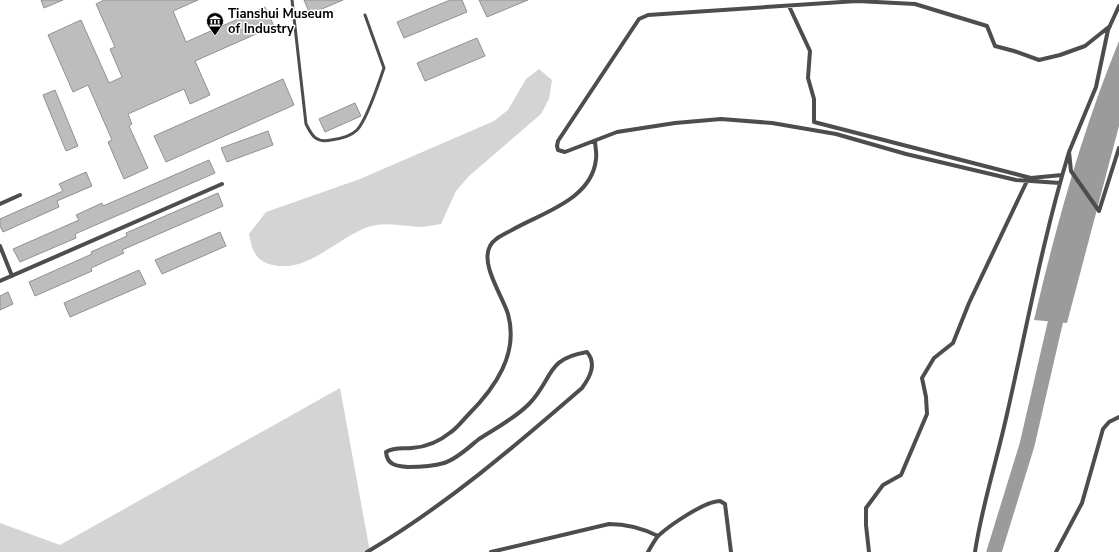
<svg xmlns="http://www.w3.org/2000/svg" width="1119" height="552" viewBox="0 0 1119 552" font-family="'Nunito Sans',sans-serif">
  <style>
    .green { fill: #d4d4d4 }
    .water { fill: #9b9b9b }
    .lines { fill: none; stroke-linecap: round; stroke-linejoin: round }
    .river { stroke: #9b9b9b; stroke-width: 15 }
    .building { fill: #bdbdbd; stroke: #919191 }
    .service { stroke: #4d4d4d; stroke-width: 3 }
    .minor { stroke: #4d4d4d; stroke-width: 4 }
    .labels { text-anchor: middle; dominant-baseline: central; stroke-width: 3; stroke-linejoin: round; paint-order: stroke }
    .poi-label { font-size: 13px; font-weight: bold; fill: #000; stroke: #fff; text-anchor: start }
  </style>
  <rect width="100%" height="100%" fill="#fff"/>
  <path class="green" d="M539 69 552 80 549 99 541 114 469 176 456 191 441 224C435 225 429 226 423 227 404 227 387 221 368 227 337 238 308 273 273 265 255 261 252 250 249 234L266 212 360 179 494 121 508 110 526 79Z
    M340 388 370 552H0V523L60 545Z"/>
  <path class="water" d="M1119 41V126L1067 323 1034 320C1056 226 1082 131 1119 41Z"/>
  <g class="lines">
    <path class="river" d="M994 552 1027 445 1060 302"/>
  </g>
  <path class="building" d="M41 0H63L44 8Z
    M104 0H198L173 11 186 42 265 7 274 26 195 61 210 95 190 104 184 89 128 114 132 124 129 126 148 168 124 179 108 142 112 140 88 85 73 92 48 35 81 20 109 83 122 77 110 49 115 47 96 4Z
    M304 0H343L310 14Z
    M450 0H462L467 12 404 38 397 22Z
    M479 0H528L487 17Z
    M477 38 485 56 425 81 417 63Z
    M283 79 294 105 166 162 154 136Z
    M55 90 78 146 66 151 43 95Z
    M355 103 361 116 325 132 319 119Z
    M268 131 273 145 227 162 221 148Z
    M209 160 215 173 75 234 76 238 20 262 13 249 79 220 76 215 102 203 103 206Z
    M86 172 92 186 57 201 59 207 3 232 0 226V219L63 191 59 184Z
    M218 193 223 206 122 250 124 253 91 268 92 271 35 296 29 282 92 254 91 252 127 236 126 233Z
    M220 232 226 246 162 274 155 260Z
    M139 270 146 284 70 317 64 303Z
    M8 292 13 304 0 310V296Z"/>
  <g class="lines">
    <path class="service" d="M292 0 306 124C312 136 316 143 331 140 339 139 351 136 357 130 367 120 379 82 384 68L365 15"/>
    <path class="minor" d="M789 6 810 51 808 78 814 99V122L1031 178 1062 175
      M1060 183 1016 180 906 154 836 134 772 123 721 119 675 123 617 132 565 152 558 150 557 146 558 141 639 19 648 15 857 1 915 4 987 26 995 46 1014 51 1039 60 1060 55 1085 46 1110 26
      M0 204 20 195
      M1099 211 1071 171 1069 152 1096 87 1108 30 1119 6
      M1099 211 1119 148
      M0 246 12 276
      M0 281 222 184
      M367 552C445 506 514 447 582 388 590 377 597 364 587 352 545 359 554 378 529 404 514 419 496 428 479 439 469 447 457 459 444 463 434 466 418 467 408 467 396 466 387 465 386 452 394 447 403 449 412 448 427 447 440 441 451 432 458 427 462 421 468 415 495 388 519 354 508 314 502 295 480 264 490 246 494 238 505 234 512 230 541 213 592 200 596 159 597 153 595 146 595 141
      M491 552 609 524C627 524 642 528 658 536
      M648 552C651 547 654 541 658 536 670 525 705 501 720 501L725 504 731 552
      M869 552 866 525V508L883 485 901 475 927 414 926 397 922 378 934 358 953 343 969 303 1027 181
      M975 552C982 505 997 460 1007 414 1027 326 1043 238 1069 152
      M1056 552 1082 503 1103 429 1109 422 1119 417"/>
  </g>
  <defs>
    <g id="museum-pin" transform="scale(0.9)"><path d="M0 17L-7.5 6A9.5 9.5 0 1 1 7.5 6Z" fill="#000" stroke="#fff"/><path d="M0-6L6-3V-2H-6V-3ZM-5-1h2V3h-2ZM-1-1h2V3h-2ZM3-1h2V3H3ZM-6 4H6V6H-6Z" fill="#fff"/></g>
  </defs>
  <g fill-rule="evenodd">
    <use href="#museum-pin" x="215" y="21"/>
  </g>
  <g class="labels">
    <g class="poi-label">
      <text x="228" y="14">Tianshui Museum<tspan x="228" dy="15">of Industry</tspan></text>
    </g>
  </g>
</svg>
